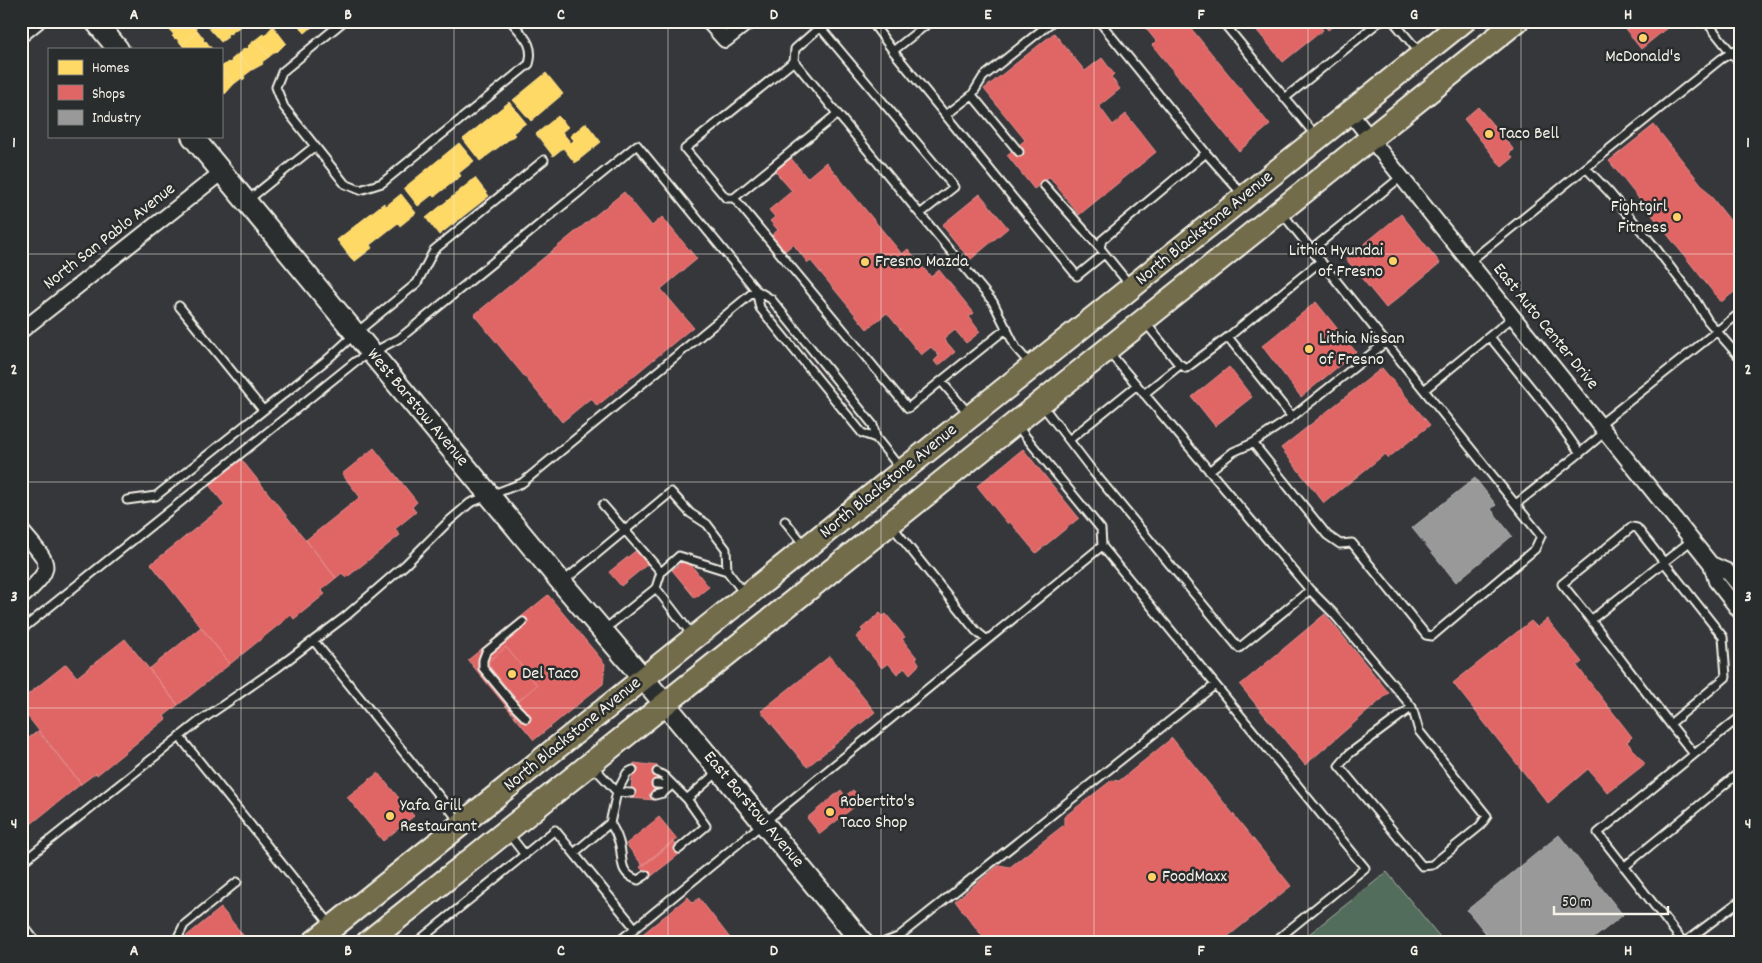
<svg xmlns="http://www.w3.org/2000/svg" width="1762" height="963" viewBox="0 0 1762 963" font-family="Dekko,sans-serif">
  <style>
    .green { fill: #536d5c; stroke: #a4afa2 }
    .homes { fill: #ffd966; stroke: #fce08d }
    .shops { fill: #e06666; stroke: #e6908d }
    .industry { fill: #999; stroke: #b4b3b1 }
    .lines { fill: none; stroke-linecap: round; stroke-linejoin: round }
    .lane-casing { stroke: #f4f1e8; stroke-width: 11 }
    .street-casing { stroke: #f4f1e8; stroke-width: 18 }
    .secondary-casing { stroke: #f4f1e8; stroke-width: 24 }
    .primary-casing { stroke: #f4f1e8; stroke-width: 26 }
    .lane { stroke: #2a2d2e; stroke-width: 7 }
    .street { stroke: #2a2d2e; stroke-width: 14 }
    .secondary { stroke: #2a2d2e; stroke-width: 20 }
    .primary { stroke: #726c4b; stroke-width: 22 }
    .grid { fill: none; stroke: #f4f1e8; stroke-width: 1; stroke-opacity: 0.55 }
    .poi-dot { fill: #ffd166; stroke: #2a2d2e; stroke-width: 2 }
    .labels { text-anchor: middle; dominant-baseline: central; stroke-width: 5; stroke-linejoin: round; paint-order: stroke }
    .poi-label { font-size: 18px; fill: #f4f1e8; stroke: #2a2d2e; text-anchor: start }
    .street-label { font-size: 18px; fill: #f4f1e8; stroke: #2a2d2e }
    .neatline { fill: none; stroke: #f4f1e8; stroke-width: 2 }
    .grid-label { font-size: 16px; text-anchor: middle; font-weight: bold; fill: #f4f1e8 }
  </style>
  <rect width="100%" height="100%" fill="#36373b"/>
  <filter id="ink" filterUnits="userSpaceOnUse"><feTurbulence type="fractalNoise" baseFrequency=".02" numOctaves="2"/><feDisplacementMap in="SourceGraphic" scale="10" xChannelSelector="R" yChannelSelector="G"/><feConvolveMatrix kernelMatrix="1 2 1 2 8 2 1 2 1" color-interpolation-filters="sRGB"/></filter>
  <g filter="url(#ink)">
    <path class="green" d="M1387 872 1444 942H1299Z"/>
    <path class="homes" d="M162 21H176L168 28Z
      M176 21H190L189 22 191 25 192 24 198 31 182 45 176 38 175 39 172 36 174 35 168 28Z
      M213 21H232L238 28 230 34 229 33 227 35 228 37 221 42 207 26Z
      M232 21H244L245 22 238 28Z
      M295 21H319L305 33 299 26 300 25Z
      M273 26 286 43 277 52 276 51 269 57 255 40 263 34 264 36Z
      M198 31 204 39 203 40 205 42 206 41 212 49H185L182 45Z
      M255 40 269 57 262 62 263 64 252 70 238 54 245 48 247 49 249 47 248 46Z
      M238 54 252 70 244 76 245 78 243 80 242 78 234 84 221 67 228 62 229 63 232 61 231 60Z
      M221 68 234 84 225 94 224 92 221 95Z
      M546 73 563 94 531 121 513 100Z
      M509 102 526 123 513 133 515 135 480 161 463 139Z
      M558 116 568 127 562 132 571 143 574 140 570 136 586 123 601 142 575 163 563 148 553 156 536 134Z
      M459 143 474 161 459 173 461 176 434 197 432 195 418 206 404 188Z
      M475 178 489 196 439 235 426 218Z
      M401 194 416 213 400 226 398 223 370 245 372 248 354 262 337 240 384 203 386 206Z"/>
    <path class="shops" d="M1140 21H1185L1270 125 1239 151 1152 45 1156 41Z
      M1249 21H1316L1323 30 1283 62Z
      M1321 21H1339L1328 30Z
      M1619 21H1661L1667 28 1641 49Z
      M1054 33 1085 71 1102 58 1114 74 1111 77 1120 89 1099 106 1113 125 1126 114 1156 152 1079 215 1050 177 1034 189 1007 155 1025 140 984 89Z
      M1478 107 1514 150 1509 153 1513 158 1502 167 1464 119Z
      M1654 125 1741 234V287L1721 302 1609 161Z
      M790 157 807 178 826 162 902 254 908 249 931 277 939 270 974 313 969 317 980 332 966 343 955 330 944 339 955 352 938 366 934 361 939 356 931 347 921 355 887 313 867 329 811 261 808 263 793 244 785 251 772 235 778 230 770 221 775 217 769 210 792 191 774 170Z
      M624 192 652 226 662 217 697 259 661 289 693 327 597 406 591 398 562 422 474 315Z
      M980 194 1008 228 970 260 942 225Z
      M1401 214 1440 263 1386 308 1346 259Z
      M1316 302 1356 352 1301 397 1262 346Z
      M1229 367 1252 397 1215 426 1192 397Z
      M1382 368 1430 425 1388 458 1385 454 1324 503 1281 448Z
      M374 448 417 502 412 507 416 512 395 529 400 535 346 578 342 573 336 578 306 540 360 497 342 474Z
      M1023 449 1079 518 1036 553 1010 522 1008 524 977 486Z
      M241 459 336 578 321 590 325 594 294 619 291 615 230 664 151 564 225 505 209 485Z
      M638 549 649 563 621 586 609 572Z
      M686 559 709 587 695 598 672 570Z
      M548 595 605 664 603 684 534 740 468 660Z
      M880 613 883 616 886 614 905 637 902 639 917 658 916 659 919 663 918 666 910 674 905 668 897 674 888 663 882 668 856 637 863 631 861 629Z
      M1325 614 1389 693 1305 765 1240 685Z
      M1547 619 1582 662 1577 666 1632 737 1627 742 1645 764 1608 793 1588 769 1548 803 1453 683 1531 621 1537 627Z
      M201 627 230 664 178 705 149 669Z
      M125 639 178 705 164 716 166 719 97 775 96 773 81 784 21 708V700L66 664 77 677Z
      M506 647 537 685 518 701 487 663Z
      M830 656 875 712 807 767 761 711Z
      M38 731 81 784 21 832V734L26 740Z
      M1172 738 1291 886 1221 942H987L955 901 999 865 1010 867 1064 825V817L1112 780 1119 781Z
      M634 763 658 766 655 800 630 798Z
      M378 773 414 816 383 841 347 797Z
      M841 790 845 796 853 790 861 799 853 806 854 807 820 834 807 818Z
      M659 817 677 839 643 866 626 844Z
      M673 841 682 852 649 878 640 867Z
      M688 897 693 903 699 898 733 942H633Z
      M221 908 247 940 244 942H187L184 938Z"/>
    <path class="industry" d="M1475 478 1496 505 1491 509 1512 536 1456 582 1412 528Z
      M1559 835 1623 915 1589 942H1493L1467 910Z"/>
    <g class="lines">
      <g class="lane-casing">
        <path id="lane" d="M344 21 282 72 276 87 284 107 345 184 360 190 382 183 529 64C535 44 523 36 511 21
          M871 21 893 51
          M931 21 893 51 1077 276 1104 254
          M1099 21 1206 153
          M1222 21 1316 136
          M1393 21 1420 53
          M1706 21 1741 65
          M794 61 920 214
          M972 95 983 77 1053 21
          M1285 98 1380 21
          M946 115 972 95 1019 152
          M1586 168 1609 192 1655 247 1696 301 1708 321 1741 359
          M1044 185 1100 248
          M734 198 837 114
          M247 201 315 146
          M1311 250 1401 177
          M1469 262 1721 59 1741 47
          M1130 285 1100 248 1102 240 1206 153 1243 195
          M756 290 760 308 862 433 876 438
          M179 306 263 410
          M1145 322 1178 363 1186 368 1228 337 1292 417 1253 443 1327 535 1340 544 1352 543 1426 635 1432 636 1535 549 1541 536 1282 213
          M1228 337 1321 261
          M1490 337 1552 414 1580 453 1516 504
          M941 381 1007 328
          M1424 390 1513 317
          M1144 394 1180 365
          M1042 405 1091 469 1239 648 1310 590 1108 351
          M969 414 941 381 908 408 734 198H726L685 149 794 61 795 49 820 27 954 187 920 214 993 302 1016 348 1030 364
          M1292 417 1386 342
          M1599 425 1741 312
          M1017 426 1101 529 1102 546 1365 868 1274 942
          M1069 440 1137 385
          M1580 453 1605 432
          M1209 471 1233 452 1253 443
          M127 500 156 496 329 358 356 333 417 283 434 250 544 160
          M603 505 661 572 679 556 727 571
          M785 521 805 546
          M892 526 976 631 987 640
          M564 581 671 492 690 513 707 524 726 549 727 571 744 593
          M656 588 661 572
          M1310 590 1333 613 1412 707 1419 731 1487 816 1480 826 1432 865 1422 866 1339 766 1349 754 1412 707
          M1591 620 1670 724 1726 677 1723 637 1637 528 1632 527 1562 584 1591 620 1692 540
          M523 622 486 652 483 660V668L516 708 526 718
          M605 629 656 588 692 635
          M21 630 356 361 400 338 637 145 756 290 771 299 873 425 876 438 900 468
          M314 641 460 822
          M1670 724 1694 754
          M179 736 331 925
          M657 772 664 776 687 799 706 826 679 849
          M656 784 672 785
          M631 793 617 792 627 773 633 770
          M655 795 663 793 672 785
          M687 799 719 771
          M610 823C614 829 617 835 619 842 624 858 617 873 638 880L646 875
          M508 833 525 855
          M574 853 610 823 617 792 592 765
          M21 863 197 723 277 668 346 616 405 565 448 522 470 503 522 483 756 290
          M1624 867 1741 771
          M21 923 36 942
          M180 942 179 935 184 925 237 882
          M417 942 555 830 635 928
          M618 942 1102 546
          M885 942 898 937 922 918 1215 685
          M1683 942 1598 833 1741 716
          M1685 942 1741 900"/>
      </g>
      <g class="street-casing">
        <path id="street" d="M708 21 725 40 749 21
          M21 35 38 21
          M1350 113 1711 564 1716 581 1741 613
          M21 331 222 172
          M21 530C50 565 57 565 21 598
          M1711 564 1727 571 1741 588"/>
      </g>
      <g class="secondary-casing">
        <path id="secondary" d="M95 21 118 49
          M192 136 562 583 665 704 862 942"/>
      </g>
      <g class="primary-casing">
        <path id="primary" d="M314 942 1464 21
          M368 942 1517 21"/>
      </g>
      <use href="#lane" class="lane"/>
      <use href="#street" class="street"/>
      <use href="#secondary" class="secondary"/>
      <use href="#primary" class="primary"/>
    </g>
  </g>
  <path class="grid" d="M241 21V942M454 21V942M668 21V942M881 21V942M1094 21V942M1308 21V942M1521 21V942M21 254H1741M21 482H1741M21 708H1741"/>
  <g class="poi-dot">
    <circle cx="1643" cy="38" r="5"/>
    <circle cx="1489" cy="134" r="5"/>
    <circle cx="1677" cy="217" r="5"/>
    <circle cx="1393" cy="261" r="5"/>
    <circle cx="865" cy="262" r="5"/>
    <circle cx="1309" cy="349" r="5"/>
    <circle cx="512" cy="674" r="5"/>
    <circle cx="830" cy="812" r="5"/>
    <circle cx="390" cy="816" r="5"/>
    <circle cx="1152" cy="877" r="5"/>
  </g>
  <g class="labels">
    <g class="poi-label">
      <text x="1643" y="57" text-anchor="middle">McDonald's</text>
      <text x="1499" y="134">Taco Bell</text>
      <text x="1667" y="207" text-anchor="end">Fightgirl<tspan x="1667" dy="21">Fitness</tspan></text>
      <text x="1383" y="251" text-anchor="end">Lithia Hyundai<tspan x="1383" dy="21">of Fresno</tspan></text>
      <text x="875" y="262">Fresno Mazda</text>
      <text x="1319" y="339">Lithia Nissan<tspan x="1319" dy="21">of Fresno</tspan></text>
      <text x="522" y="674">Del Taco</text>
      <text x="840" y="802">Robertito's<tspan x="840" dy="21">Taco Shop</tspan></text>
      <text x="400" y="806">Yafa Grill<tspan x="400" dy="21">Restaurant</tspan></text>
      <text x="1162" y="877">FoodMaxx</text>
    </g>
    <g class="street-label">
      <text transform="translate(1205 229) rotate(-39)">North Blackstone Avenue</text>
      <text transform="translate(110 237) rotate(-38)">North San Pablo Avenue</text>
      <text transform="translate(1545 327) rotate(51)">East Auto Center Drive</text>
      <text transform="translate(417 408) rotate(50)">West Barstow Avenue</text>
      <text transform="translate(889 482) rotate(-39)">North Blackstone Avenue</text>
      <text transform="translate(573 735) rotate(-39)">North Blackstone Avenue</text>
      <text transform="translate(753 810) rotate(50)">East Barstow Avenue</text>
    </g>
  </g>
  <rect width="1762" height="963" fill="none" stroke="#2a2d2e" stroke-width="55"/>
  <rect x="48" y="48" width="175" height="90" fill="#2a2d2e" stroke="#7b7b78"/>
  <rect x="58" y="60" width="25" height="15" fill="#ffd966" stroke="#7b7b78"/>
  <text x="92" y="72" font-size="15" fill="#f4f1e8">Homes</text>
  <rect x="58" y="85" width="25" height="15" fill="#e06666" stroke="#7b7b78"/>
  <text x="92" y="98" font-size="15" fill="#f4f1e8">Shops</text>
  <rect x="58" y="110" width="25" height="15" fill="#999999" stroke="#7b7b78"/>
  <text x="92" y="122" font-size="15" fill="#f4f1e8">Industry</text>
  <path d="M1554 906v8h114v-8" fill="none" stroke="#f4f1e8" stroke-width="2.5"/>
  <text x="1562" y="906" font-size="15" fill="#f4f1e8" stroke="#2a2d2e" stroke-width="4" paint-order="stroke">50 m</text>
  <rect x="28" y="28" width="1706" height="908" class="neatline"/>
  <g class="grid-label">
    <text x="134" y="19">A</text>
    <text x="348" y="19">B</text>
    <text x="561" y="19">C</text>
    <text x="774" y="19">D</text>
    <text x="988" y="19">E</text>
    <text x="1201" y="19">F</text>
    <text x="1414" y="19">G</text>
    <text x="1628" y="19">H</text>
    <text x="14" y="147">1</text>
    <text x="1748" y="147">1</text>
    <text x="14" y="374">2</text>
    <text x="1748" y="374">2</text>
    <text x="14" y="601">3</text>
    <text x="1748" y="601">3</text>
    <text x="14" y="828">4</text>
    <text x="1748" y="828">4</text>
    <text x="134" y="955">A</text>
    <text x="348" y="955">B</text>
    <text x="561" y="955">C</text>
    <text x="774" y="955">D</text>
    <text x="988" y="955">E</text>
    <text x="1201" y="955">F</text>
    <text x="1414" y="955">G</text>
    <text x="1628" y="955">H</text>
  </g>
</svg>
